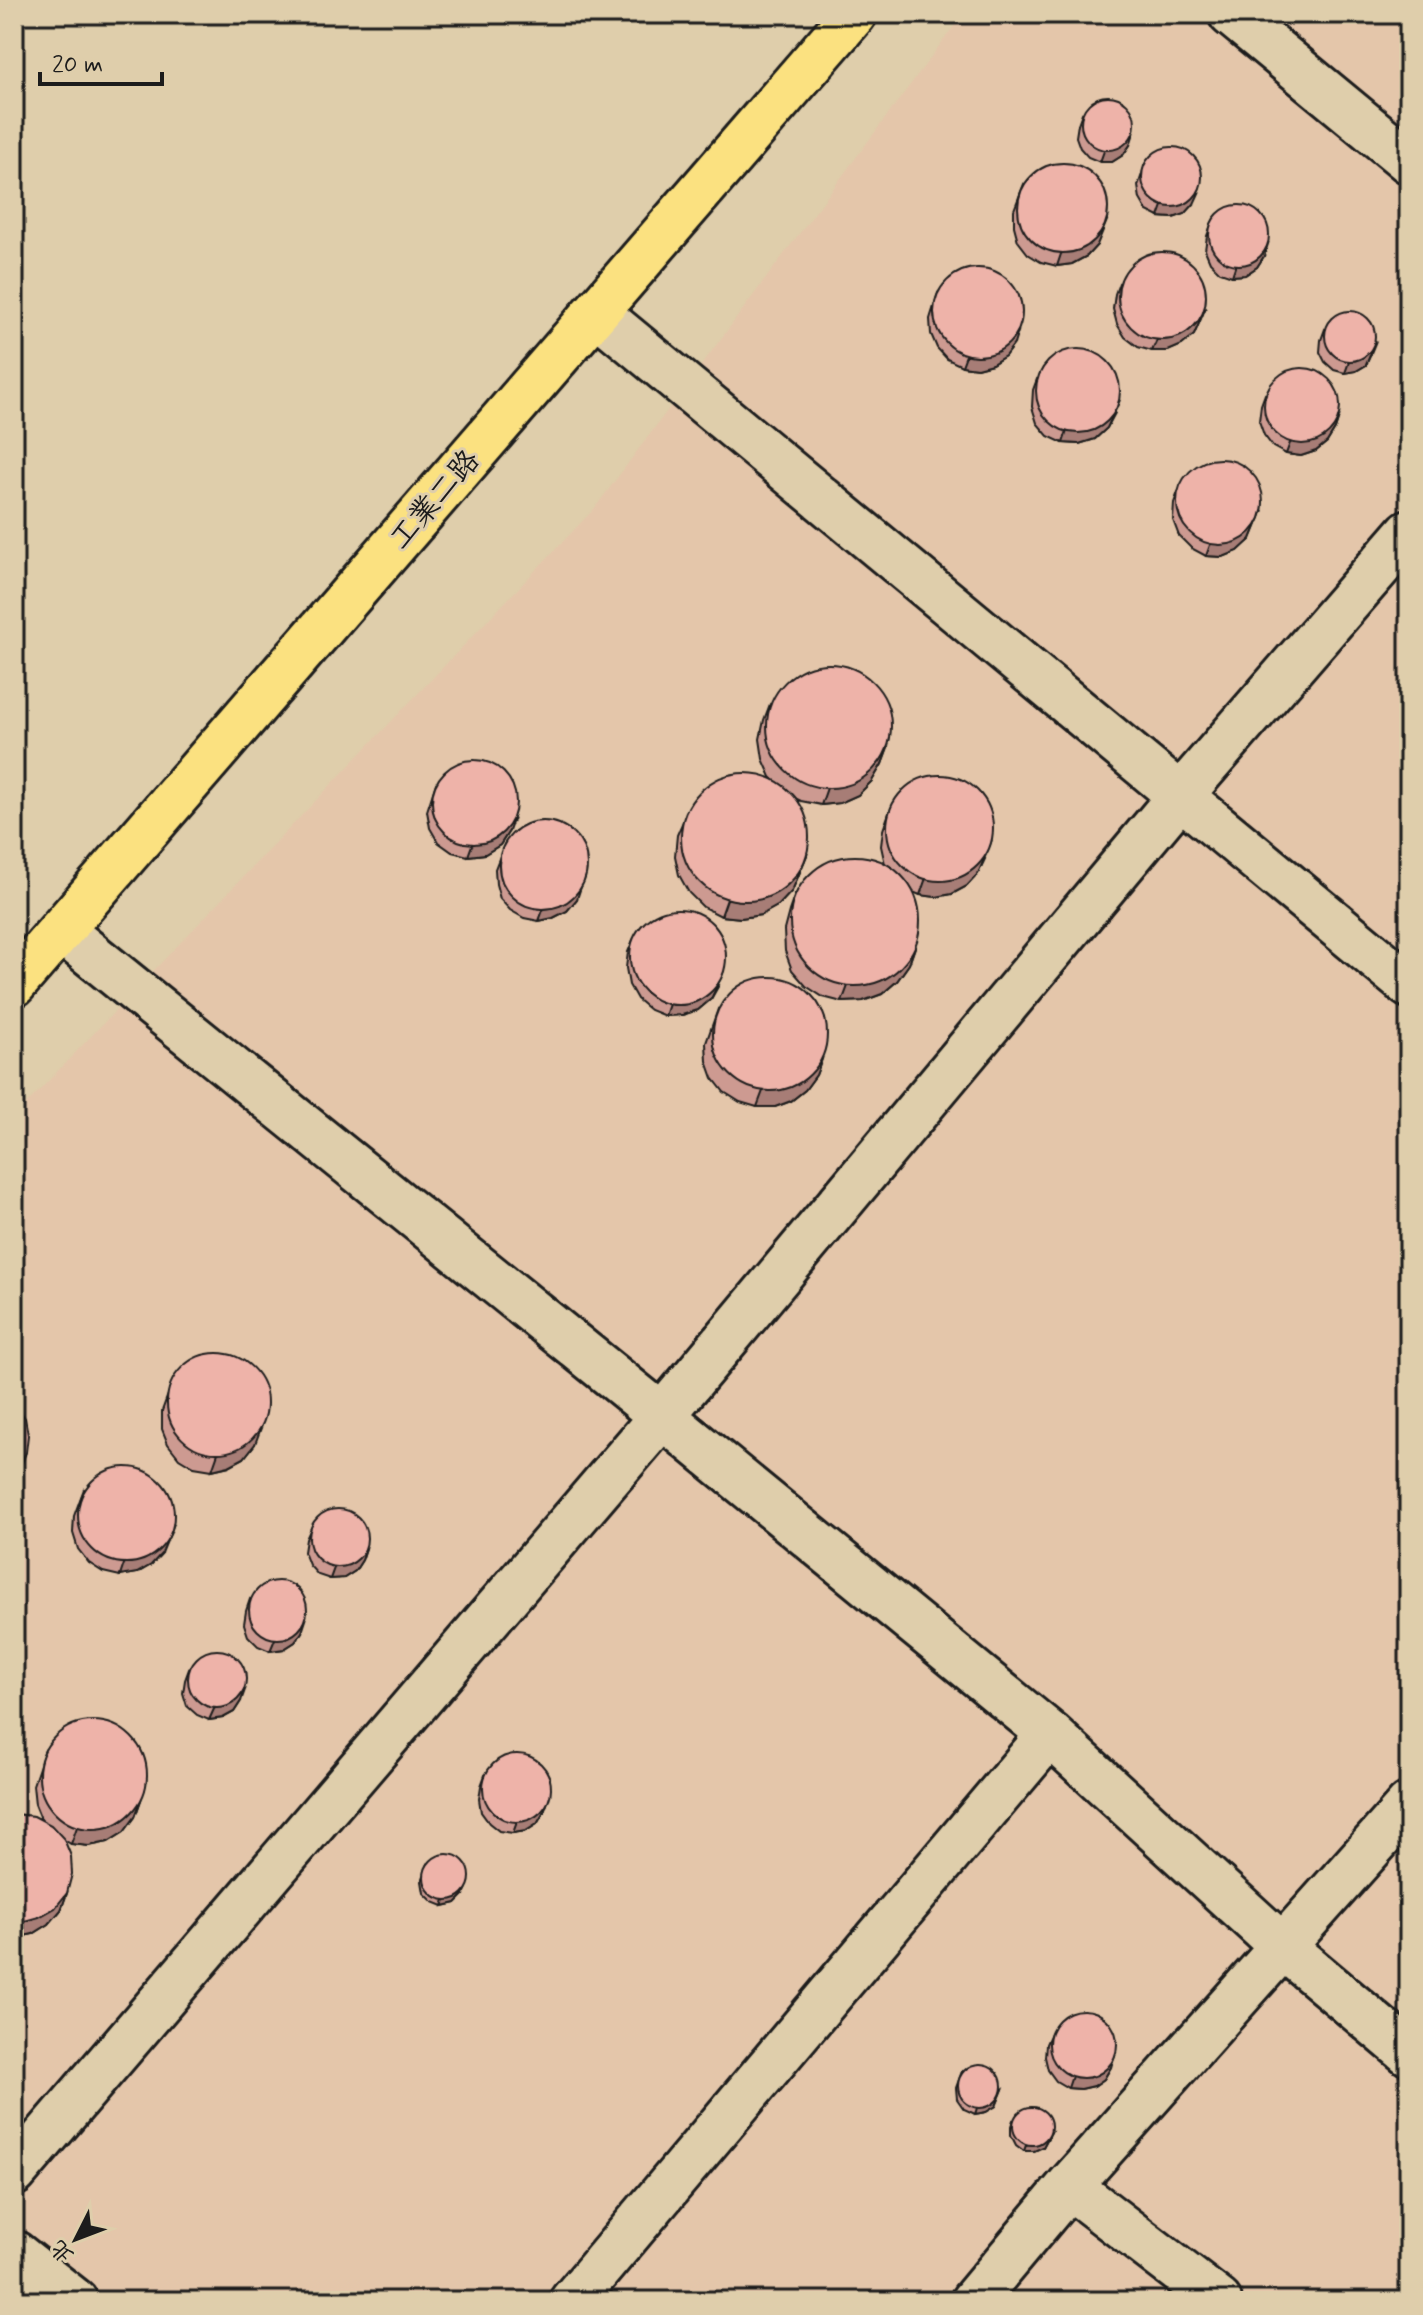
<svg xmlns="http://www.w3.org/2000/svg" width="1423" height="2315" viewBox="0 0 1423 2315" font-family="Mynerve,'LXGW WenKai TC',sans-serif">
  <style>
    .built { fill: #e4c6aa }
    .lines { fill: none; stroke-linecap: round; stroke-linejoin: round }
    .minor-casing { stroke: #1c1c1c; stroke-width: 50 }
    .major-casing { stroke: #1c1c1c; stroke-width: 50 }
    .minor { stroke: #dfceab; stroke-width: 44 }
    .major { stroke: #fbe180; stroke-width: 44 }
    .wall { fill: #cd9a91; stroke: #1c1c1c; stroke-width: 2 }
    .shaded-wall { fill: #a77d76; stroke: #1c1c1c; stroke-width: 2 }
    .building { fill: #eeb3a9; stroke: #1c1c1c; stroke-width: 2 }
    .labels { text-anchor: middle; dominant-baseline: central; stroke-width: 6; stroke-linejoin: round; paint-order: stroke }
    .street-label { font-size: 30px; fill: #1c1c1c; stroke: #dfceab }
  </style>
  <rect width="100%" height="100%" fill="#dfceab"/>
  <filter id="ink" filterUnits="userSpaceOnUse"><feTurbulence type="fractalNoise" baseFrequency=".0125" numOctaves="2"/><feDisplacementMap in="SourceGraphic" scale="16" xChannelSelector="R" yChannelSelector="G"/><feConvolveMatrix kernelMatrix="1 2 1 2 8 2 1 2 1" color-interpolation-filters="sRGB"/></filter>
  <g filter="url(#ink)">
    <path class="built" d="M963 14H1409V2301H14V1117L594 509Z"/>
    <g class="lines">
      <g class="minor-casing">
        <path id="minor" d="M1231 14 1409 161
          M597 313 1409 985
          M62 931 662 1416 1050 1734 1283 1947 1409 2053
          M14 2173 662 1416 1180 796 1409 532
          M1069 2186 1219 2301
          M14 2253 75 2301
          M572 2301 1050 1734
          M973 2301 1069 2186 1409 1805"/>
      </g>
      <g class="major-casing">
        <path id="major" d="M14 984 854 14"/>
      </g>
      <use href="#minor" class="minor"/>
      <use href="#major" class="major"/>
    </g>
    <path class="wall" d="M1082 113 1130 145 1123 155 1112 162H1100L1088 157 1080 148 1076 137 1078 124Z
      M1146 162 1194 204 1185 214 1173 218 1159 217 1147 211 1140 199 1138 186Z
      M1024 184 1097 245 1087 256 1072 264 1057 266 1041 262 1028 254 1018 241 1014 226V210Z
      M1211 225 1264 256 1257 267 1245 275 1232 276 1220 272 1210 262 1205 250 1207 236Z
      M1119 283 1205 309 1194 335 1182 345 1168 351H1152L1138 347 1125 337 1117 324 1113 309 1115 294Z
      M938 293 1014 344 1005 356 992 364 977 368 962 366 947 359 937 348 931 334 930 319Z
      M1325 329 1371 354 1366 365 1356 371 1345 373 1334 370 1325 362 1320 352 1321 340Z
      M1037 379 1115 413 1107 428 1095 439 1079 444 1063 443 1048 436 1037 423 1032 407 1033 390Z
      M1265 394 1339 417 1335 429 1327 442 1316 451 1301 456 1286 454 1273 447 1264 435 1259 421 1261 405Z
      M1178 492 1262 512 1251 539 1238 551 1223 557 1206 556 1191 548 1179 536 1173 520 1174 503Z
      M770 704 888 748 882 764 872 781 858 795 840 803 821 805 801 801 795 798 807 855 792 891 779 905 761 915 741 918 721 916 703 907 689 893 679 875 675 856 677 835 684 819 775 781 771 777 763 759 760 739 764 720Z
      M436 783 509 831 500 845 485 854 468 856 452 852 438 842 430 828 427 811Z
      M889 813 985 859 978 874 967 886 952 894 936 897 920 895 913 892 915 947 909 964 897 981 882 994 863 1001 842 1002 823 997 806 986 792 970 785 951 784 930 789 911 795 894 885 864 881 846 883 830Z
      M505 843 577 899 567 911 553 918 539 921 524 918 510 910 500 899 496 884 495 869Z
      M633 940 719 985 711 999 698 1010 682 1015 665 1016 650 1010 637 999 629 985 626 968 628 952Z
      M718 1009 822 1059 816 1075 805 1090 791 1101 775 1107H757L740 1102 724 1092 713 1078 707 1061 706 1043Z
      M174 1378 255 1444 244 1458 229 1466 212 1470 194 1467 179 1458 168 1444 162 1429V1411Z
      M84 1489 162 1553 151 1565 137 1573 120 1576 103 1572 89 1563 78 1549 73 1533 74 1516Z
      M311 1528 366 1548 362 1560 355 1571 344 1578 330 1579 318 1575 309 1565 304 1552 306 1539Z
      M250 1599 302 1632 295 1642 284 1649 270 1651 258 1646 248 1636 244 1624 246 1611Z
      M189 1669 241 1701 234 1712 223 1718 209 1720 197 1715 187 1706 183 1693 185 1680Z
      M45 1750 141 1800 135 1817 124 1832 108 1842 89 1846 71 1844 64 1840 67 1893 61 1910 49 1924 33 1934 14 1938V1814L41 1819 35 1804 33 1785Z
      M485 1775 548 1801 544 1812 537 1824 526 1831 513 1833 499 1831 489 1823 481 1812 479 1799 481 1786Z
      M428 1864 464 1895 456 1903 443 1906 433 1902 424 1893 422 1881Z
      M1051 2033 1111 2067 1104 2079 1094 2086 1081 2089 1068 2088 1056 2081 1048 2070 1045 2057 1046 2044Z
      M962 2071 1003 2089 996 2106 986 2112 975 2114 964 2109 957 2099 956 2088Z
      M1013 2120 1051 2132 1043 2147 1034 2151H1024L1016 2145 1011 2135V2126Z"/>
    <path class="shaded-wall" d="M1134 133 1130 145 1123 155 1112 162H1100L1104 151Z
      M1199 193 1194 204 1185 214 1173 218 1159 217 1163 206Z
      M1108 218 1097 245 1087 256 1072 264 1057 266 1061 254Z
      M1268 244 1264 256 1257 267 1245 275 1232 276 1236 264Z
      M1205 309 1194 335 1182 345 1168 351H1152L1157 340Z
      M1018 332 1014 344 1005 356 992 364 977 368 962 366 966 355Z
      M1375 343 1366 365 1356 371 1345 373 1349 362Z
      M1119 402 1107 428 1095 439 1079 444 1063 443 1067 431Z
      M1339 417 1335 429 1327 442 1316 451 1301 456 1286 454 1290 443Z
      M1262 512 1251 539 1238 551 1223 557 1206 556 1210 545Z
      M888 748 882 764 872 781 858 795 840 803 821 805 827 788Z
      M513 820 509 831 500 845 485 854 468 856 472 845Z
      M991 842 978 874 967 886 952 894 936 897 920 895 926 878Z
      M807 855 792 891 779 905 761 915 741 918 721 916 727 899Z
      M581 887 577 899 567 911 553 918 539 921 543 910Z
      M915 947 909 964 897 981 882 994 863 1001 842 1002 848 986Z
      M723 973 711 999 698 1010 682 1015 665 1016 669 1004Z
      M822 1059 816 1075 805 1090 791 1101 775 1107H757L763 1091Z
      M261 1428 255 1444 244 1458 229 1466 212 1470 218 1453Z
      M26 1452 20 1469 14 1480V1471Z
      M173 1526 162 1553 151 1565 137 1573 120 1576 124 1564Z
      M366 1548 362 1560 355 1571 344 1578 330 1579 334 1568Z
      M306 1620 302 1632 295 1642 284 1649 270 1651 275 1639Z
      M245 1690 241 1701 234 1712 223 1718 209 1720 214 1709Z
      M141 1800 135 1817 124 1832 108 1842 89 1846 71 1844 77 1827Z
      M548 1801 544 1812 537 1824 526 1831 513 1833 517 1822Z
      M466 1890 464 1895 456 1903 443 1906 445 1900Z
      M67 1893 61 1910 49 1924 33 1934 14 1938V1921Z
      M1115 2055 1111 2067 1104 2079 1094 2086 1081 2089 1068 2088 1072 2076Z
      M1003 2089 996 2106 986 2112 975 2114 977 2108Z
      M1051 2132 1043 2147 1034 2151H1024L1026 2145Z"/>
    <path class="building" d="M1081 123a27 27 0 1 1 54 0a27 27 0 1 1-54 0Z
      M1142 177a30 30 0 1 1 60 0a30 30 0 1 1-60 0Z
      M1018 208a45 45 0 1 1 90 0a45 45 0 1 1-90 0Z
      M1209 235a30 30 0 1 1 60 0a30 30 0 1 1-60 0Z
      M1118 296a44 44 0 1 1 88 0a44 44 0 1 1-88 0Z
      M934 312a44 44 0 1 1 88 0a44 44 0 1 1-88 0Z
      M1325 336a25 25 0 1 1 50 0a25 25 0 1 1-50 0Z
      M1036 391a42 42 0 1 1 84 0a42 42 0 1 1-84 0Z
      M1264 406a38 38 0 1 1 76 0a38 38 0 1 1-76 0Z
      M1177 502a43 43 0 1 1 86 0a43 43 0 1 1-86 0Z
      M767 726a62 62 0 1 1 124 0a62 62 0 1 1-124 0Z
      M432 802a42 42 0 1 1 84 0a42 42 0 1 1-84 0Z
      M681 837a64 64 0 1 1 128 0a64 64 0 1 1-128 0Z
      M887 828a53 53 0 1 1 106 0a53 53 0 1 1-106 0Z
      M499 865a44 44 0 1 1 88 0a44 44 0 1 1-88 0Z
      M790 921a65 65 0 1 1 130 0a65 65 0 1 1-130 0Z
      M630 957a48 48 0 1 1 96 0a48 48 0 1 1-96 0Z
      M713 1034a57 57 0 1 1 114 0a57 57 0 1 1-114 0Z
      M167 1403a50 50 0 1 1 100 0a50 50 0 1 1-100 0Z
      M14 1401 25 1418 28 1435 26 1452 18 1468 14 1471Z
      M78 1515a48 48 0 1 1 96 0a48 48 0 1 1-96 0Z
      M309 1538a29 29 0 1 1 58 0a29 29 0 1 1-58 0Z
      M249 1610a29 29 0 1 1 58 0a29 29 0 1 1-58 0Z
      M188 1679a29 29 0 1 1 58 0a29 29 0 1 1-58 0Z
      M39 1775a54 54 0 1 1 108 0a54 54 0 1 1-108 0Z
      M483 1788a34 34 0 1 1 68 0a34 34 0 1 1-68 0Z
      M14 1814 34 1816 51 1825 64 1839 71 1856 72 1874 67 1893 55 1908 39 1917 21 1922 14 1921Z
      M424 1877a23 23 0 1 1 46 0a23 23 0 1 1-46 0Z
      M1049 2044a34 34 0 1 1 68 0a34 34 0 1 1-68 0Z
      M958 2086a22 22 0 1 1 44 0a22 22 0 1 1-44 0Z
      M1013 2126a19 19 0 1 1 38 0a19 19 0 1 1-38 0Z"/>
  </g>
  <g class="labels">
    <g class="street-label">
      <text transform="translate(435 500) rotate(-49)">工業二路</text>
    </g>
  </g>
  <rect width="1423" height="2315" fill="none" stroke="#dfceab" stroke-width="48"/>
  <rect x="24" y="24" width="1375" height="2267" fill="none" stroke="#1c1c1c" stroke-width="3" filter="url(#ink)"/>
  <g transform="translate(76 2239) rotate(228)" stroke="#dfceab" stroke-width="6" paint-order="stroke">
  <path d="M0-6L14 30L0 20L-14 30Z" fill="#1c1c1c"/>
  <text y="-12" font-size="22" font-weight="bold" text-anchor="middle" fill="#1c1c1c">北</text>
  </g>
  <path d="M40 72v12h122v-12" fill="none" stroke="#1c1c1c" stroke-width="4"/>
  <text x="52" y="72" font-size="24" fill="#1c1c1c" stroke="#dfceab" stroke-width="6" paint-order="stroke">20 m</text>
</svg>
